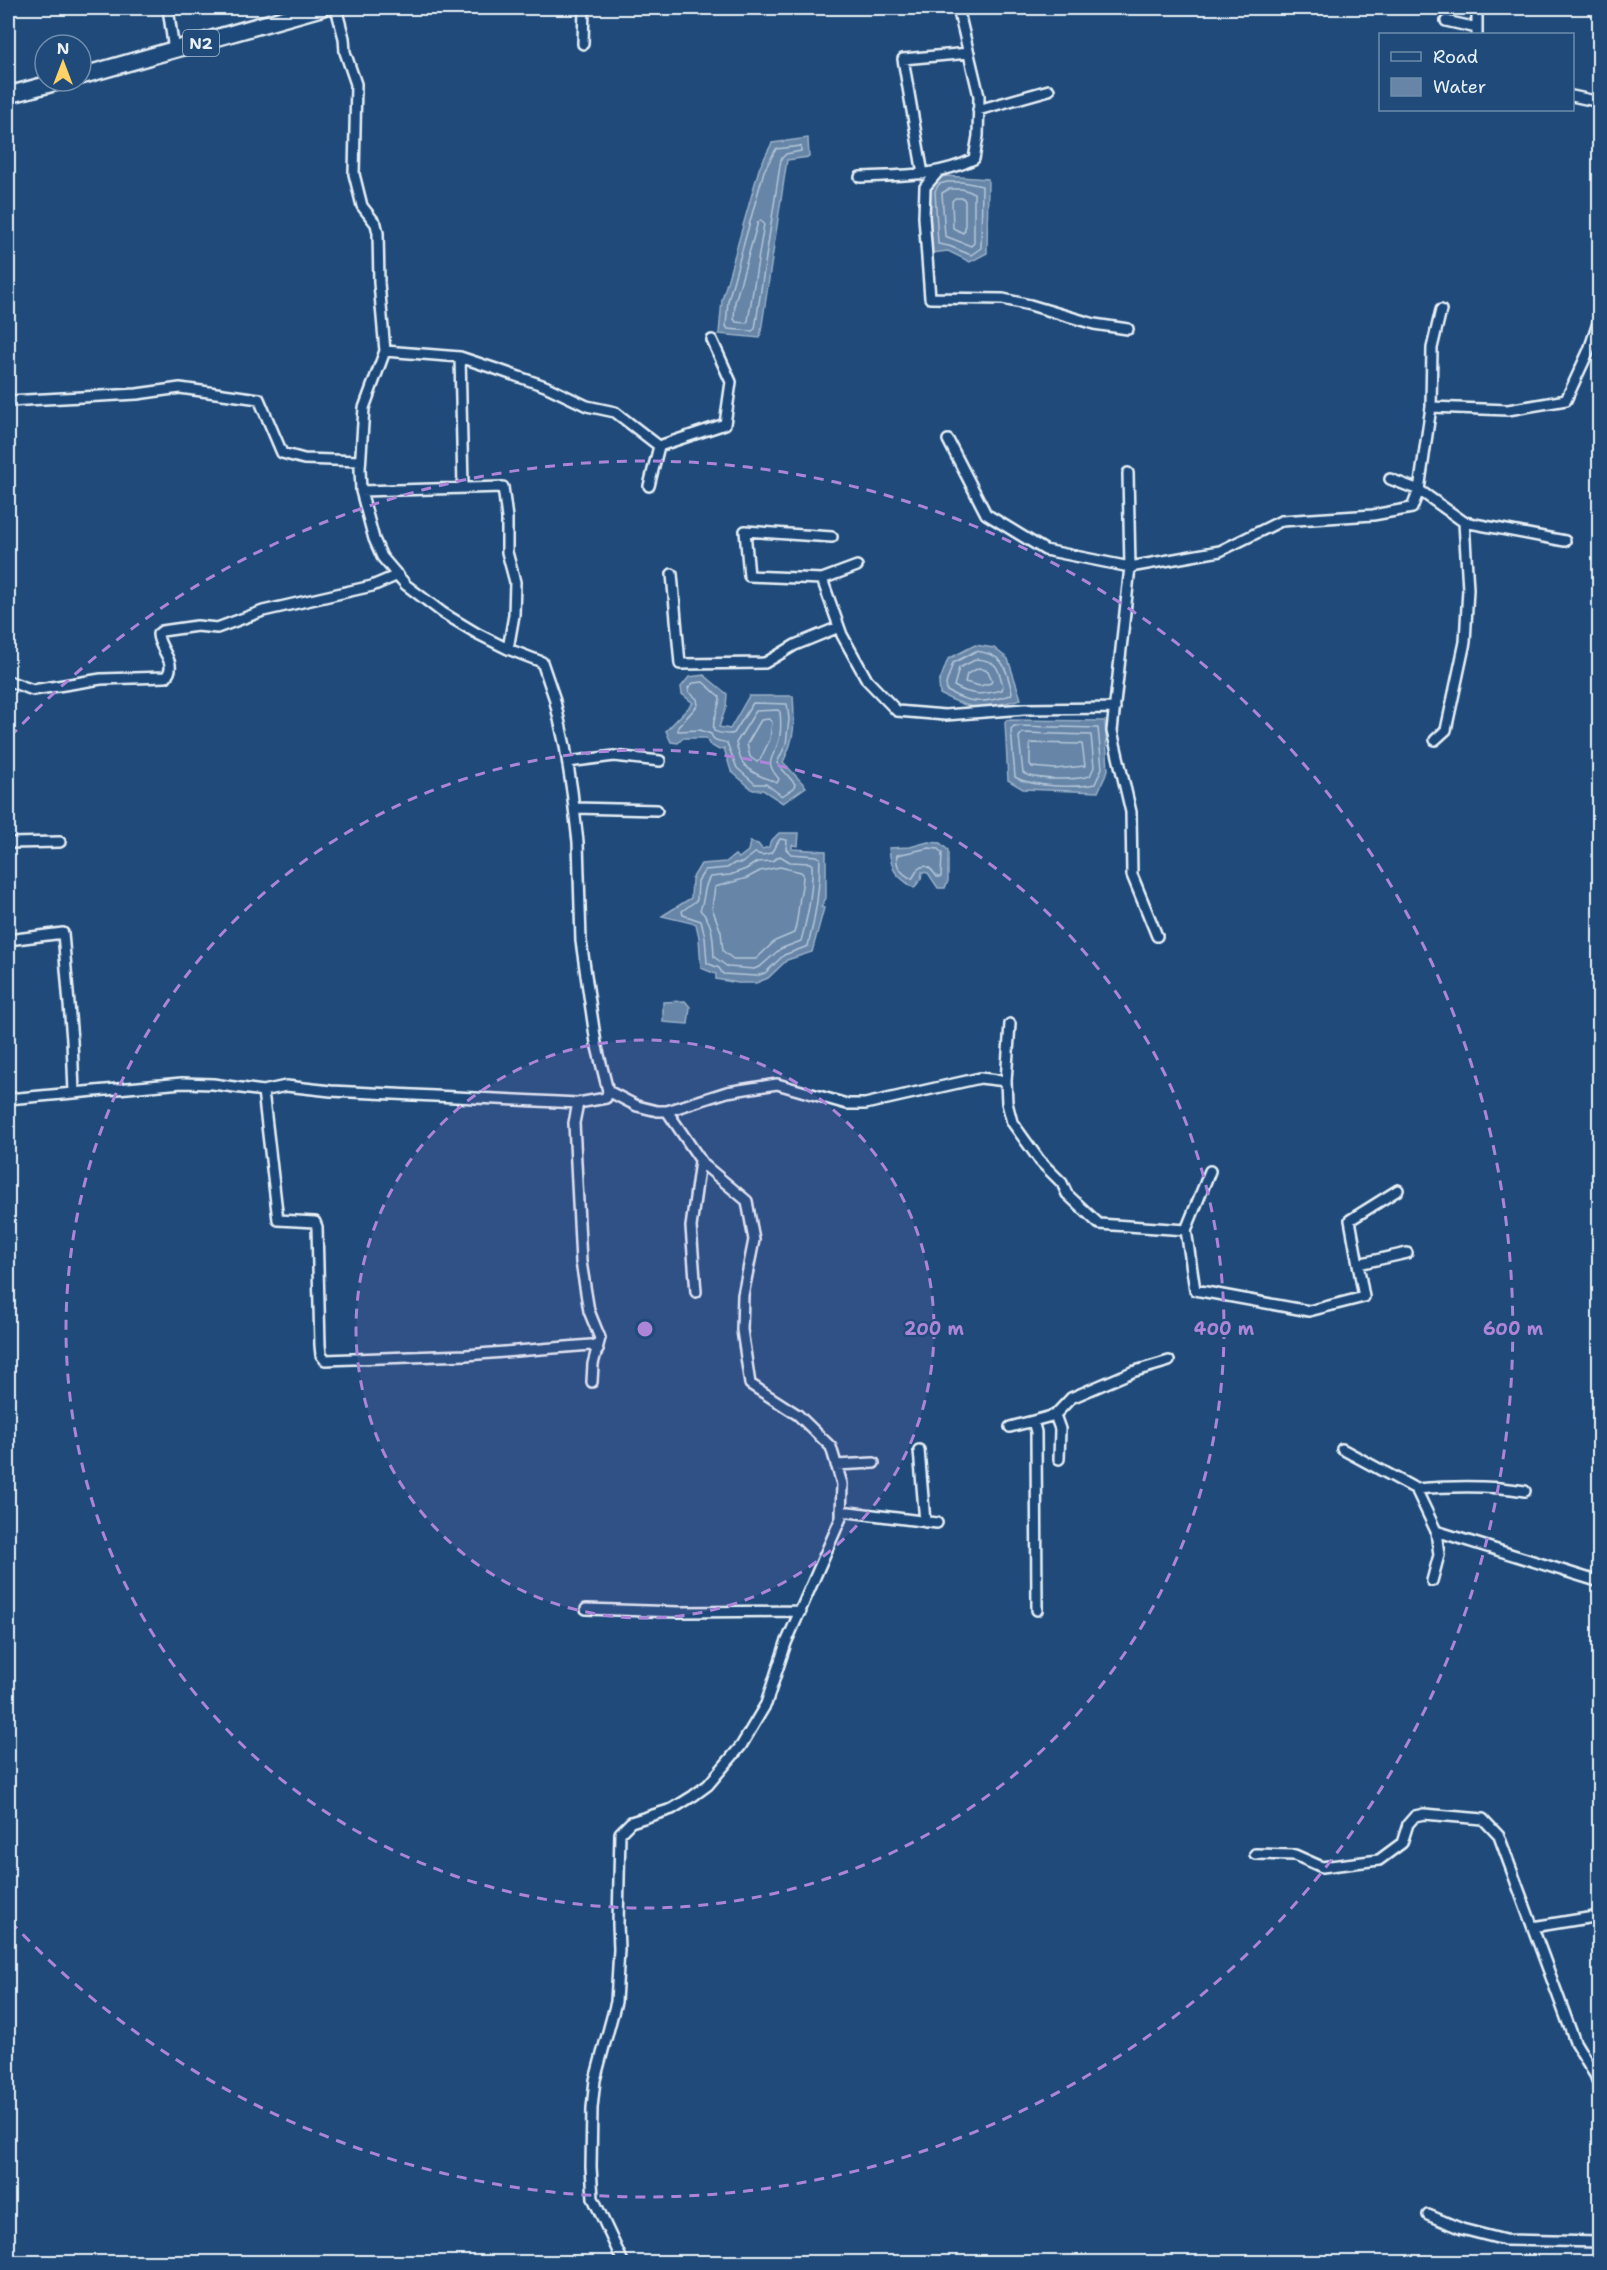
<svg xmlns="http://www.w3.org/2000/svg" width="1607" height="2270" viewBox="0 0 1607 2270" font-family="'Shantell Sans',sans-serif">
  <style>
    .water { fill: #6685a7; stroke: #9ab0c7; stroke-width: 1.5 }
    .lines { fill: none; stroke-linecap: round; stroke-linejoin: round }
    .shore { stroke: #b4c6d8; stroke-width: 1.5 }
    .minor-casing { stroke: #e8f1f8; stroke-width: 14 }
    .trunk-casing { stroke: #e8f1f8; stroke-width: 20 }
    .minor { stroke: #1f4a7a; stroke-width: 9 }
    .trunk { stroke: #1f4a7a; stroke-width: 15 }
    .ring { fill: none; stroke: #ac85d9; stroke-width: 3; stroke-dasharray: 10 8 }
    .labels { text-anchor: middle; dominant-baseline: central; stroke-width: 4.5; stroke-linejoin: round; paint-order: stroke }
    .shield { fill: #1f4a7a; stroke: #acbfd2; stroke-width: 1.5 }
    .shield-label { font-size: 16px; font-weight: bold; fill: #e8f1f8 }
    .centre { fill: #ac85d9; stroke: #1f4a7a; stroke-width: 3 }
    .ring-label { font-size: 18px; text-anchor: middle; font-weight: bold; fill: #ac85d9; stroke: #1f4a7a; stroke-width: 4.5; stroke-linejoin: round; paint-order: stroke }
  </style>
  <rect width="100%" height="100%" fill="#1f4a7a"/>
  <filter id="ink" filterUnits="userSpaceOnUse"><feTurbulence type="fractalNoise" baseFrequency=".0167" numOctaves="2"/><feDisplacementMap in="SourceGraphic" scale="12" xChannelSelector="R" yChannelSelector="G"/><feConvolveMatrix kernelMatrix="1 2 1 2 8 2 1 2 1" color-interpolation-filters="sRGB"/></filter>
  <g filter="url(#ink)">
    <path class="water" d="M808 138 809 157 787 160 760 338 719 334 722 300 759 169 772 143Z
      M946 176 988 179 987 253 970 262 948 251 932 253 929 189 935 179Z
      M975 645 994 648 1008 659 1021 699C981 709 978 713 940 694L939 683 948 659Z
      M704 675 727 694 726 707 719 727 730 729 749 696H793C795 722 795 739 783 762L806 787 783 803 763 790H753L731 771 724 748 719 750 709 744 706 738H683L678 743 671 742 666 731 693 703 682 694 681 687 689 677Z
      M1007 720 1105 721 1108 770 1098 792 1023 789 1008 780 1005 722Z
      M779 833H799L798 846 792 845V849L826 851V898L821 907 824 908 812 952 787 960 768 978 756 983H738L716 979V974L701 968 699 937 696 924 662 916 691 898 692 879 701 864 726 862 735 855 739 858 748 851 750 842 758 844 762 849 769 847 770 842Z
      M928 842 940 843 948 850V881L945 888H938L928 873 922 872 921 879 914 888C895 875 891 871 889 848L910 847Z
      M685 1001 690 1007 688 1024 663 1022V1002Z"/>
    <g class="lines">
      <path class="shore" d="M801 146V151L786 154 781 159 755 329 752 331 728 329 726 326 728 301 764 171 776 149Z
        M947 182H963L982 186 981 248 971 255 949 246 938 244 935 191 939 184Z
        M949 189H962L974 193V243L971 246 945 236 942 193Z
        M955 198H963L965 201V230L963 233 953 228 952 201Z
        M761 220 764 224 748 321 746 323 736 322 734 319 735 302 758 222Z
        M976 651C1005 655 1005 666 1012 692L1011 695C984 703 972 705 947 691L946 684 953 663Z
        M977 659C998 661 998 668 1003 686L1002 690C983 695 971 696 954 686L959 668Z
        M979 668 988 671 992 680 991 683 980 686 965 682 967 674Z
        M703 682 720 697C720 708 711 720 714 731 720 733 728 736 734 733L753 703 787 704 789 719 786 744 777 763 795 784 794 788 782 796 766 784H755L737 768 727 743C720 740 714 743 711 734L700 730 678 731V727L698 705 697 699 689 692 688 688 693 683Z
        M756 711 778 710 780 712C781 721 781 734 778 743 772 761 764 761 779 779L777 783C766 778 751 774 743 763 739 758 738 749 736 743Z
        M769 719 772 722 770 739 760 760 757 762 750 757 747 744 761 720Z
        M1014 726 1098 728 1102 768 1095 784C1076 788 1032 787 1015 777L1011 729Z
        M1022 733 1091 735 1094 767 1090 776C1076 780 1036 781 1023 773L1019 737Z
        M1030 743 1082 744 1085 766 1055 769 1032 767 1030 764Z
        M780 839 787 840 786 849 791 854 817 856 820 858C820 890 816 916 808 946L784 955 765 973 756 976 723 974 719 968 707 963 705 937 701 921 683 915 682 911 697 900 698 881 705 870 727 868 735 863H742L755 853 762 855 771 853Z
        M929 848 938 849 942 853 941 877H937C932 870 927 862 918 869L912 879C902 874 895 866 897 855Z
        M780 856 790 862 810 863 812 865C813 892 808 915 801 941L780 949 761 966 754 969 728 967 714 957C713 940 714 923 700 910 705 900 703 886 710 877L730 875 746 869 757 862 772 861Z
        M780 867 801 872 803 874C803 887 800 893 799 904 798 914 797 923 794 933L775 941 756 959H733L723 951 721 932 712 908 715 887 747 878 760 871Z"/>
      <g class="minor-casing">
        <path id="minor" d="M168 8 174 51
          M1477 13V34
          M1446 21 1477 28
          M583 44 584 8
          M1572 96 1600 102
          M978 110 1049 90
          M937 173 925 187 924 217 930 298 1003 299 1030 305 1094 324 1128 329
          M923 174 903 59 969 53
          M860 177C901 175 936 177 974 159L978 136 979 96 958 8
          M385 351 460 357 499 370 545 386 587 406 615 412 659 446 725 424 731 382 712 340
          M460 357 463 486
          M8 401 137 394 180 388 259 399 282 453 304 459 360 461
          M1431 407 1508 410 1566 400 1589 350 1600 317
          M948 440 986 514 1045 550 1130 567 1112 731 1131 812 1132 875 1157 936
          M1128 473 1130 567 1220 551 1281 521 1373 515 1412 508 1419 490 1431 407 1432 348 1441 310
          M1390 479 1419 490 1464 522
          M649 486 659 446
          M361 491 503 487 507 518V552L515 582 514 615 508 649
          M857 566 822 579 842 635 867 680 897 711 945 715 1024 709 1115 708
          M672 574 680 664 765 663 795 645 839 627
          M822 579 749 576 745 531 832 537
          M8 681 33 690 101 679 166 677C179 663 158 649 158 634L162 631 197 626 217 628 263 611 372 586 398 575
          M1435 740 1446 730 1465 642 1468 589 1464 522 1565 541
          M568 762 614 756 660 761
          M575 808 657 810
          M8 843 60 842
          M8 940 63 933 72 1040 74 1093
          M1010 1024 1006 1081 1007 1103 1012 1122 1040 1161 1062 1183 1067 1194 1099 1224 1186 1230 1210 1171
          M263 1091 278 1220 315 1222 317 1227 320 1345 321 1355 325 1360 466 1355 591 1345 598 1350
          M608 1091 637 1106 657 1111H667L727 1092 777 1084 847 1104H865L980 1078 1006 1081
          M8 1099 182 1083 213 1084 263 1091 286 1086 331 1091 578 1103 606 1098 608 1091 596 1043 581 941 578 842 572 791 565 746 554 697 542 662 508 649 478 634 443 613 406 585 382 557 374 539 361 491 360 469 364 408 385 351 379 283 378 233 376 224 362 206 354 174 356 84 345 52 344 38 336 8
          M578 1103 574 1123 581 1262 589 1311 600 1338 593 1364 592 1382
          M1186 1230 1195 1290 1309 1311 1364 1297 1350 1220 1398 1190
          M1358 1264 1407 1253
          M696 1292 691 1227 700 1161
          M1055 1415 1071 1398 1132 1372 1169 1361
          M1010 1427 1033 1421
          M1342 1449 1416 1489 1436 1531 1600 1582
          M919 1450 925 1522
          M836 1465 874 1463
          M1416 1489C1453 1486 1488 1485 1525 1491
          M841 1511 937 1523
          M1432 1581 1439 1555 1436 1531
          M586 1609 679 1612 801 1611
          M1037 1610 1036 1432 1033 1421 1055 1415 1060 1429 1059 1459
          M1255 1854 1295 1855 1322 1867 1379 1860 1402 1843 1408 1824 1415 1816 1424 1814 1483 1819 1499 1836 1575 2042 1595 2075 1600 2088
          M1533 1927 1600 1916
          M1428 2215 1462 2229 1505 2240 1600 2242
          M623 2262 593 2198 591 2167 592 2108 595 2080 616 2002 619 1949 618 1924 620 1833 631 1822 672 1809 693 1796 708 1785 741 1746 766 1704 786 1643 841 1518 842 1484 831 1447 798 1415 750 1384 742 1330 743 1295 754 1240 747 1201 703 1164 667 1111"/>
      </g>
      <g class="trunk-casing">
        <path id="trunk" d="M81 76 321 8
          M8 95 61 81"/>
      </g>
      <use href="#minor" class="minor"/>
      <use href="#trunk" class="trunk"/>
    </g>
  </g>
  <circle cx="645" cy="1329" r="289" fill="#ac85d9" fill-opacity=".12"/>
  <g class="ring">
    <circle cx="645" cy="1329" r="289"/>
    <circle cx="645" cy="1329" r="579"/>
    <path d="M10 737A868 868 0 1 1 10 1921"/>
  </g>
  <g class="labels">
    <rect class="shield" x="183" y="30" width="36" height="26" rx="4.5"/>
    <g class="shield-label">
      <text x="201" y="43">N2</text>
    </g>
  </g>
  <circle cx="645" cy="1329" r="9" class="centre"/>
  <g class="ring-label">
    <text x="934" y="1335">200 m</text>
    <text x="1224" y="1335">400 m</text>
    <text x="1513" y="1335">600 m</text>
  </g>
  <rect width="1607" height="2270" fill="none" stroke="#1f4a7a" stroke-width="30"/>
  <rect x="15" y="15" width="1577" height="2240" fill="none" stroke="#e8f1f8" stroke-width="2" filter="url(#ink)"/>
  <rect x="1379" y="33" width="195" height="78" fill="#1f4a7a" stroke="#6f8dac" stroke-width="1.5"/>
  <rect x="1391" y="52" width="30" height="9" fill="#1f4a7a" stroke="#6f8dac" stroke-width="1.5"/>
  <text x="1433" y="63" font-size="18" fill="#e8f1f8">Road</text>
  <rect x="1391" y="78" width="30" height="18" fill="#6685a7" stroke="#6f8dac" stroke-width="1.5"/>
  <text x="1433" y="93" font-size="18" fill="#e8f1f8">Water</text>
  <g transform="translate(63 63)"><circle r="28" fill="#1f4a7a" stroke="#6f8dac" stroke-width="1.5"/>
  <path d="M0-4.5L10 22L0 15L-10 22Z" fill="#ffd166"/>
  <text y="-9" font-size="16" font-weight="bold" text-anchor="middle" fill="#e8f1f8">N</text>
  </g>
</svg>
